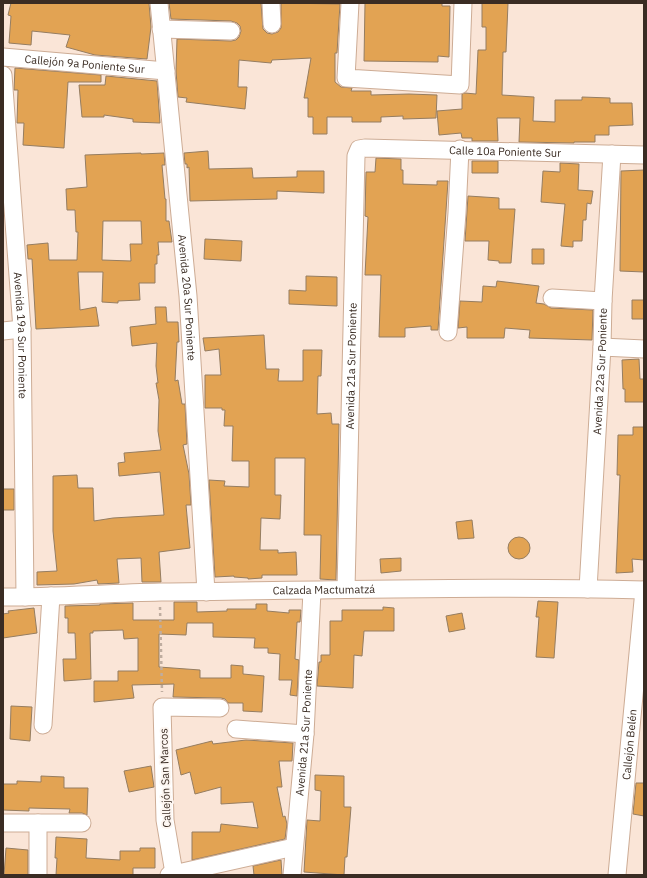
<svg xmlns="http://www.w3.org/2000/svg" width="647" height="878" viewBox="0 0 647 878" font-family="'IBM Plex Sans',sans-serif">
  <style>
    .building { fill: #e2a353; stroke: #957d61; fill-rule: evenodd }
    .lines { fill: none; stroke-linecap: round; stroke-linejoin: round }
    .street-casing { stroke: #cdac95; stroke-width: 19 }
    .path { stroke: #bfada0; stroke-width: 2.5; stroke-dasharray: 3 3; stroke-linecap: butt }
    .street { stroke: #fff; stroke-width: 17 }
    .labels { text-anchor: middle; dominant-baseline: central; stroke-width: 4; stroke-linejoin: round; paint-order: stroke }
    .street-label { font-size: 11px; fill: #3a2c23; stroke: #fdf6f1 }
  </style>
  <rect width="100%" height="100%" fill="#fae5d7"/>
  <path class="building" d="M11 3H149L151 27 147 59 95 55 66 47 70 35 32 31 31 45 9 43 11 16 8 15Z
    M169 3H261L263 29 267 33 272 34 278 32 281 28V3L340 4 337 53H335V82L341 87 352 88 351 91H371V95L409 94 437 95 436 118 403 119V116L381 117V122H352V117H327V134H313V117H308V98H304L311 58 272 60 271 63 239 60 238 87H247L245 109 186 102 187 98 178 97 176 71 177 39 231 41 236 40 239 37 241 31 240 26 237 23 231 21 171 19Z
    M365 3H442V6H450L449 57 438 56V62L364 61Z
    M482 3H508L506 52H503L502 95 534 97 533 121 555 122V100H582V97L610 98V103H632L633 125 609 126V135H595V142H574V143L519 142 520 118H497L498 141H472V138H462L461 133 439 135 437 111 462 109V94L465 93 476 94 478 50H486V27H482Z
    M15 68 101 75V82H68L64 148 23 145 24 123H17L18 90H14Z
    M106 76 157 81 160 123 133 122V119L104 115V117H82L79 85H105Z
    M208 151 209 169 252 168 253 178 297 177V171H324V193L277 191V199L190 201 189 167 187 168V164H185L184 153Z
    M141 153V154L164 153 165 165H162L165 199H166V221H169L172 242H158L159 255H157V264H155V283H139L140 300 118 301V303L102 302 103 272H78L80 310 96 307 99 326 36 329 32 259H28L27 245 48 243 49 260H77L78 232H76L75 210H67L66 189 87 187 85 155ZM103 221H141L142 244H130L131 261 102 260Z
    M376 158 401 159V170H403V184L437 185V181H448L438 330H431V326L405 328V337H379L381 275H365L368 217 365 216 366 172H375Z
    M472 161H498V173H472Z
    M560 163 579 164 578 190 593 191 591 204 587 203 586 220H583L582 241H573V247L561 246 565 204 541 202 543 171 560 172Z
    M644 170V272L620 271 621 171Z
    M468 196 499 198V209H515L511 263H499V261L488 260 489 241H465Z
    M205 239 242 241 241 261 204 259Z
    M532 249H544V264H532Z
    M306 276 337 277V306L289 304V290L306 291Z
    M497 281 539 286 536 303 544 304 551 308 593 310 592 340 529 338 530 330 505 328 504 338H467V327L458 328 460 301 482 302 483 286 496 287Z
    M632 300H644V319H632Z
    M155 307H166L167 322H178L179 342H177L175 381 178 380 182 404H185L187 444 183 445 189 474 191 505H186L190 548 159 552 161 582H142L141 558 117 559 119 583 98 584 97 580 74 584 37 585V572L57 571 53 531V476L77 475 78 488H93L94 521 113 518 164 515 160 472 119 476 118 463 125 462 124 453 161 450 158 431 159 400 156 383H158L156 366 157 343 132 346 130 327 156 324Z
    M264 335 266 369H279L278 381H303V350H322L321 376H318L317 414 331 413 332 424H339L336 580 320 579 321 535H304L305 458H275V495H281L280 519 261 518 260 550H278V553L296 552 297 575H262V578L248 579V578L234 577V576L215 577 209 480 225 481 224 486 249 487V461H232L233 426H224L225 410H222V408H205V375H221L219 349 205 351 203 338Z
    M639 359 640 379H644V402H625V389H623L622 360Z
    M633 427H644V560L632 559 633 572 616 573 620 475H617L618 435H633Z
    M3 489H14V510H3Z
    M472 520 474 538 458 539 456 522Z
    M508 548a11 11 0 1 1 22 0a11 11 0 1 1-22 0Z
    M401 558V571L381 573 380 559Z
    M538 601 558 602 554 658 536 657 539 617H536Z
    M174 602H197V612L227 611V609H256V604H267V611L289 613V610H301L300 622H297L295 659 299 660 297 696 290 695 292 680H279L280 654 268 653V648H254L255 638 213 637V623H187L186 635 159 634V667L200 670V678H231V665L243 666V674L264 676 262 712 243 711V703H228L225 699 221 698 173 697 174 684 132 685 134 698 94 702V681H118V671H138V638L124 639 123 630 93 631V633H90L91 679 64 681 63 659H76L75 633H68V618H65V606L100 605V604L133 603V620H174Z
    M383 607 394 608V631H364L362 656 354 655 353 688 317 686 319 662H321V655H330V621H342V610H383Z
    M34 608 37 633 3 638V614L9 613 8 611Z
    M462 613 465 629 449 632 446 616Z
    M11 706 32 707 30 741 10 739Z
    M246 740 293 743 292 761H279L282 787H277L283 817 285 816 287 824 285 839 192 860V832H220L221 824 258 828 253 802 221 804V787L195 794 190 772 181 775 176 750 212 741 213 744Z
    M151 766 154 787 129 792 124 771Z
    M315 775 344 776V807H351L347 857H345L344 875 304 872 307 820 320 821 321 791 315 790Z
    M41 776 64 777V788H88L87 815 82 813H69L70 809 29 808V811L3 810V784H17V781L41 782Z
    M636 783H644V816L633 814Z
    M56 837 87 839 86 858 120 860V851H140V848H155V868H133V875H56L57 858H55Z
    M6 848 28 850V875H4Z
    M281 860 282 875H254L253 866Z"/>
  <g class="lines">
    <g class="street-casing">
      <g id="street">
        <path id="s1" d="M159 3 188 296 206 592"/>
        <path d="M271 3 272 24"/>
        <path d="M350 3 346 78 460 85 463 3"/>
        <path d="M161 29 231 31"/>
        <path id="s2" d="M3 57 166 71"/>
        <path id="s3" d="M3 75 22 329 25 597"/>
        <path d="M552 298 603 301"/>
        <path d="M3 331 22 329"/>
        <path d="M448 332 457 213 460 149"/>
        <path d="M602 347 644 349"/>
        <path id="s4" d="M346 589 356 156 359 149 365 148 644 155"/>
        <path id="s5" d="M588 589 602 347 603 301 612 154"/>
        <path id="s6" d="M3 597C56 597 108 593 161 592 322 590 483 586 644 590"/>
        <path d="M43 725 51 596"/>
        <path d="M236 729 305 734"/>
        <path d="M3 823H82"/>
        <path d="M174 873 165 820 162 707 220 708"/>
        <path d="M38 875V823"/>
        <path d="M169 875 294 847"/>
        <path id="s7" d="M292 875 305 734 312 591"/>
        <path id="s8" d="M617 875 644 590"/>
      </g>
    </g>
    <path class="path" d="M160 607 162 692"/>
    <use href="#street" class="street"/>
  </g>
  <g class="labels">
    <g class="street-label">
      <text stroke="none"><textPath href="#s2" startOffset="82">Callejón 9a Poniente Sur</textPath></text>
      <text stroke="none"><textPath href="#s4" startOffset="587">Calle 10a Poniente Sur</textPath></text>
      <text stroke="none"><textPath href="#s1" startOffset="296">Avenida 20a Sur Poniente</textPath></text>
      <text stroke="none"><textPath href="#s3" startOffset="261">Avenida 19a Sur Poniente</textPath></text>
      <text stroke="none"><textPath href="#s4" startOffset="223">Avenida 21a Sur Poniente</textPath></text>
      <text stroke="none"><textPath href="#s5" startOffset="218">Avenida 22a Sur Poniente</textPath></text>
      <text stroke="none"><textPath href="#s6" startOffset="321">Calzada Mactumatzá</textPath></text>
      <text stroke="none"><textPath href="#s7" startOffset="143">Avenida 21a Sur Poniente</textPath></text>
      <text stroke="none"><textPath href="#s8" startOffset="131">Callejón Belén</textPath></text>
      <text transform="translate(165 778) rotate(-92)">Callejón San Marcos</text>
    </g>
  </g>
  <rect width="647" height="878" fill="none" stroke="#3a2c23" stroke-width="8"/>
</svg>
